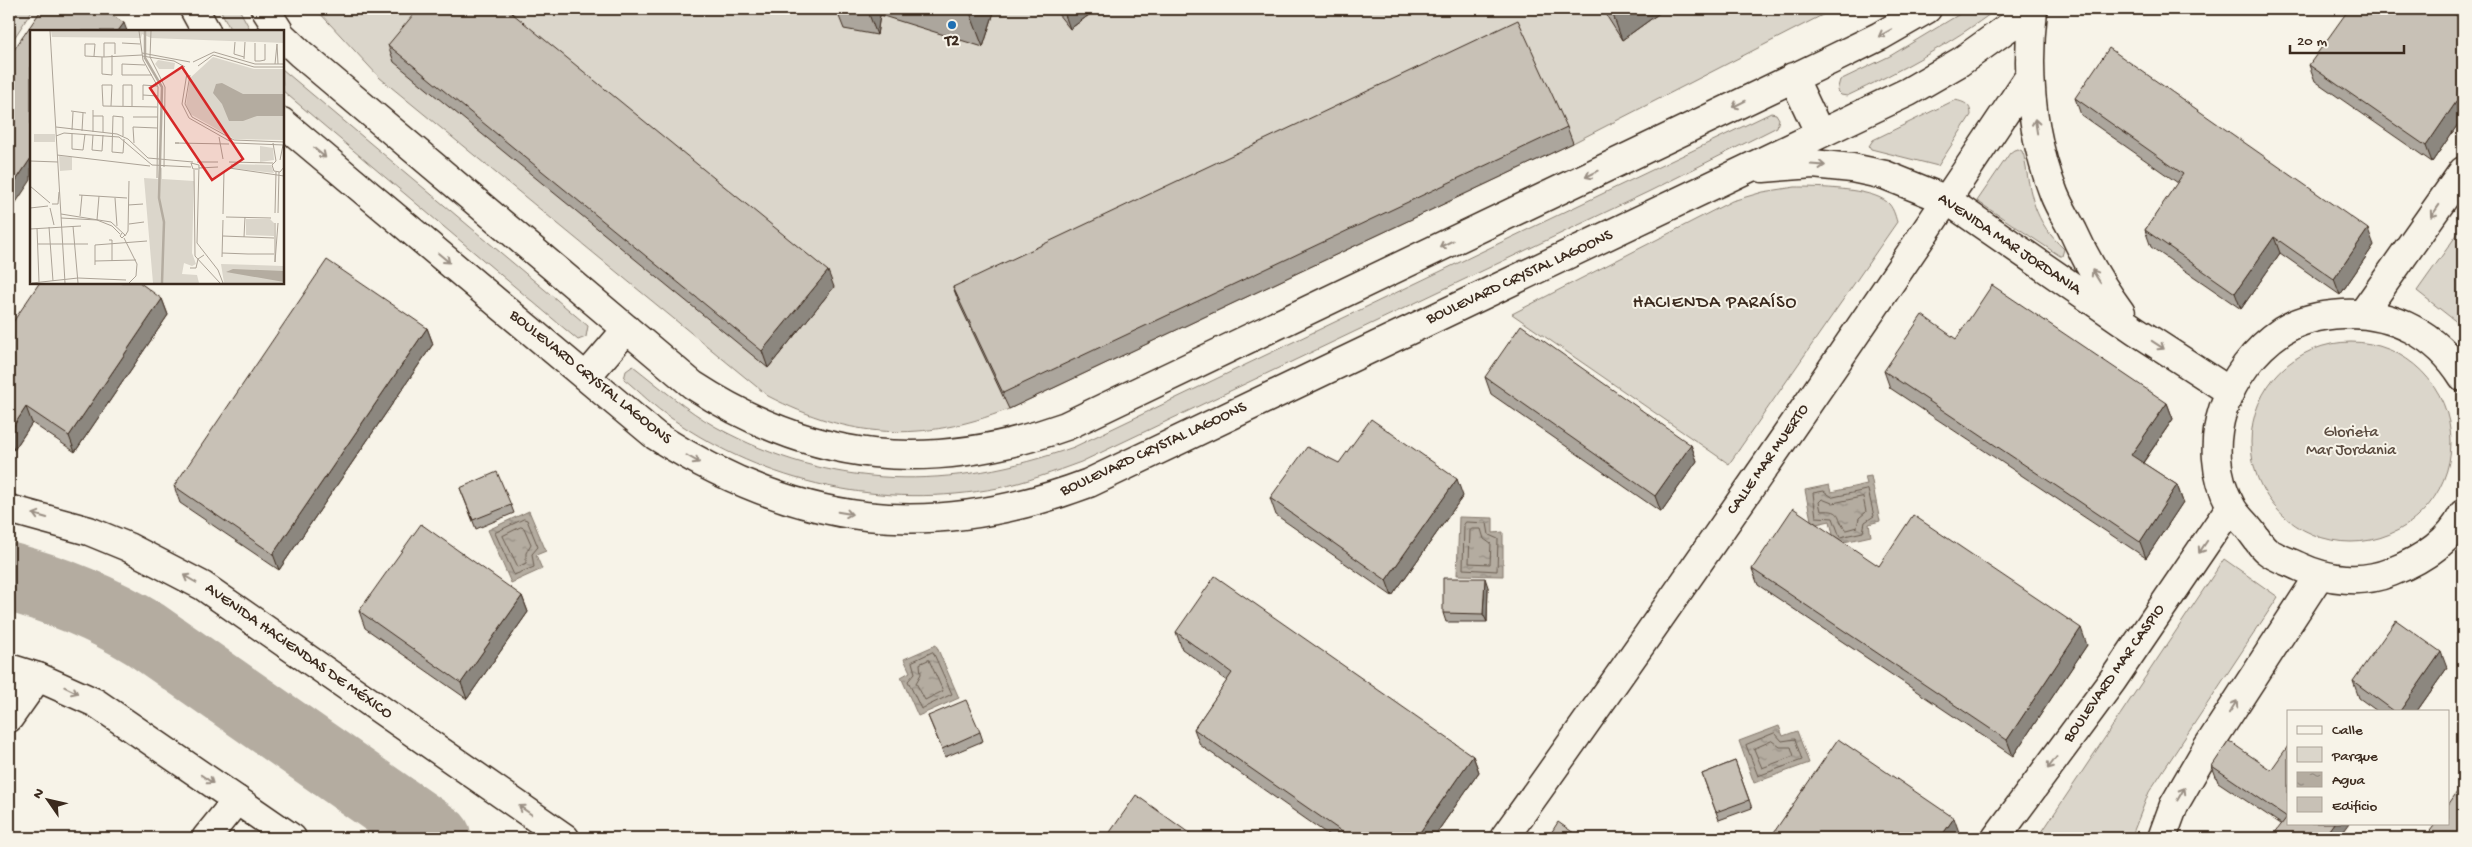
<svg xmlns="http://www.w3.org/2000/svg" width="2472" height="847" viewBox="0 0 2472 847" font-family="'Gochi Hand',sans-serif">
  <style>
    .green { fill: #dbd6cb; stroke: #8b8074 }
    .water { fill: url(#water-ripples); stroke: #84786c }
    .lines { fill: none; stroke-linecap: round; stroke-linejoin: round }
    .shore { stroke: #6b5e52; stroke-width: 1 }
    .river { stroke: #b4aca0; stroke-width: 69 }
    .minor-casing { stroke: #3b2a1e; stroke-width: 31 }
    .tertiary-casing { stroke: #3b2a1e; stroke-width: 31 }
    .minor { stroke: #f7f3e8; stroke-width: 28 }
    .tertiary { stroke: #f7f3e8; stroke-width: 28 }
    .wall { fill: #aca69d; stroke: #3b2a1e }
    .shaded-wall { fill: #8c877f; stroke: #3b2a1e }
    .building { fill: #c8c1b6; stroke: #3b2a1e }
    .oneway { stroke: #998e83 }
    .poi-dot { fill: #1f6fb2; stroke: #f7f3e8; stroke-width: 2 }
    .labels { text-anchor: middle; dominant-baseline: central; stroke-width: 4; stroke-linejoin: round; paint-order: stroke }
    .poi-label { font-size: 16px; font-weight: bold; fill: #3b2a1e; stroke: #f7f3e8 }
    .street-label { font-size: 16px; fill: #3b2a1e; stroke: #f7f3e8 }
    .park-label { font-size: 16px; fill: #5b4c41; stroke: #f7f3e8 }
    .neighbourhood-label { font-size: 18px; letter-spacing: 1px; fill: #3b2a1e; stroke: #f7f3e8 }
    .inset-river { fill: none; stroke: #b4aca0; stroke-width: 2.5 }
    .inset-road { fill: none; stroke: #aca397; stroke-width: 1 }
    .view { fill: #d62828; fill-opacity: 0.15; stroke: #d62828; stroke-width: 2.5 }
    .inset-edge { fill: none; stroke: #3b2a1e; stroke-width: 2.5 }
  </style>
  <defs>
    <pattern id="water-ripples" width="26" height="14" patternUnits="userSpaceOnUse" patternTransform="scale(1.25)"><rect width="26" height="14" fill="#b4aca0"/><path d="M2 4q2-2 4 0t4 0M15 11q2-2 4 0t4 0" fill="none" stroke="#948c82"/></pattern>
  </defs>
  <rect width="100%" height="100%" fill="#f7f3e8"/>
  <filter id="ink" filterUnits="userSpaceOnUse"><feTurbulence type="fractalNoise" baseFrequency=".02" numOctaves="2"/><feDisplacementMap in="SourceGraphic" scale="10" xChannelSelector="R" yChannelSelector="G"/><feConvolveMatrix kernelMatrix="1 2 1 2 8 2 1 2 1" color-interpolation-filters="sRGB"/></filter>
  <g filter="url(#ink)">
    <path class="green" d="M18 9H33L9 46V17L14 15Z
      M220 9H239L251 31H231Z
      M316 9H1834L1573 143 1009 409C921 443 851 439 768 396L380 78Z
      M1968 9H1997C1950 44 1900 71 1847 96L1841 95 1837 91 1840 80 1890 56Z
      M282 69 588 326 586 337 578 340 283 91Z
      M1955 100C1965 102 1971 105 1971 115L1938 166 1871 149 1869 146 1873 140Z
      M1771 113 1776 114 1779 119 1777 127 1650 191 1081 462C1054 472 1026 482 998 488 884 510 765 484 671 418 654 407 640 392 624 379L626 371 633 366C660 387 686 410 716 427 833 491 950 491 1074 447Z
      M2018 149 2022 151 2024 156C2031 196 2033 220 2064 249L2062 256H2060L1977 201 2010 153 2014 150Z
      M1795 187C1817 187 1870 188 1887 202 1893 207 1895 215 1897 222L1729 464 1512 314 1732 201 1763 192Z
      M2463 226V327L2417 291Z
      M2251 442a100 100 0 1 1 200 0a100 100 0 1 1-200 0Z
      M2224 559 2278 597 2149 792 2131 838H2038Z"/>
    <path class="water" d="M1871 476 1880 521 1869 524 1871 536 1835 544 1830 521 1812 525 1805 490 1829 485 1831 492 1867 484 1865 477Z
      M529 511 546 551 536 555 542 569 511 583 488 530Z
      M1459 517 1493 518V533L1503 532V576L1457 575Z
      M936 645 959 698 918 716 901 677 910 672 904 659Z
      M1779 726 1783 736 1797 731 1809 763 1754 783 1739 741Z"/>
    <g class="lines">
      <path class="shore" d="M1868 490 1874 516 1865 522 1863 532 1840 537 1833 518 1816 517 1813 493 1824 491 1832 497Z
        M1863 497 1866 512 1859 518 1857 527 1846 530C1835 519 1845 509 1821 511L1819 502 1822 499 1832 503Z
        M524 519 527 520 538 547 532 554 534 567 514 575 495 533Z
        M1466 522 1487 523 1489 535 1498 539 1497 571 1463 569 1464 525Z
        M521 527 524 528 531 544 526 553V563L518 567 503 536Z
        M1472 529H1481L1484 539 1491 544 1490 564 1469 563 1470 531Z
        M933 652 952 694 921 709 908 681 915 673 912 662Z
        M929 660 943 691 925 700 916 683 921 674 920 664Z
        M1775 733 1782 741 1795 739 1802 760 1758 776 1746 745Z
        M1772 741 1780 747H1791L1794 756 1762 768 1754 749Z"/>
      <path class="river" d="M9 577C58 590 102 608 145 634L437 838"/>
      <g class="minor-casing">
        <path id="minor" d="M194 9 206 31
          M265 9 279 31
          M2033 10C2026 71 2031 135 2054 194 2059 207 2067 219 2073 231 2086 260 2102 287 2121 313
          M282 36 301 54 693 385C814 464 931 474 1066 426L1831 60 1880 36 1927 9
          M1793 77 1820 134
          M282 122 656 436C799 527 930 543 1089 483L1908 92 1960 62 2034 9
          M1763 168 1813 164 1852 168 1885 175 1947 200 2135 330 2229 391
          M2363 313 2463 171
          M586 377 627 329
          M2463 377C2437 335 2393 312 2343 314 2323 315 2299 320 2282 331 2227 368 2197 444 2231 506 2235 515 2244 522 2250 530 2255 536 2260 545 2266 550 2275 558 2290 562 2300 567 2328 580 2362 584 2391 572 2419 561 2449 543 2463 514
          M9 718 38 677
          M206 838 237 800
          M1504 838C1683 588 1858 333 2029 77
          M1996 838 2112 681 2231 506
          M2162 838 2174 805 2207 748 2319 576"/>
      </g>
      <g class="tertiary-casing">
        <path id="tertiary" d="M9 509 89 531 128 547 203 586 565 838
          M9 668 38 677 96 703 292 838"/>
      </g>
      <use href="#minor" class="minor"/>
      <use href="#tertiary" class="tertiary"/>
    </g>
    <path class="wall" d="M737 9H788L739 12Z
      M836 9H995L983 47 880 15 877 35 844 29Z
      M1054 9H1097L1070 29Z
      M1604 9H1665L1622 40 1608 18Z
      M2463 20V117L2432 162 2315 81 2309 65Z
      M388 45 834 287 768 368 394 62Z
      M2075 98 2374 245 2340 295 2280 253 2241 309 2151 247 2145 230 2178 183 2081 115Z
      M1567 127 1573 143 1009 409 959 303 953 287Z
      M162 299 168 315 75 452 32 423 14 450 9 447V328Z
      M427 328 433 344 279 570 180 503 174 486Z
      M1956 339 2167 403 2173 419 2143 463 2177 485 2183 502 2146 558 1890 388 1884 371Z
      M1485 377 1691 445 1697 461 1661 512 1491 394Z
      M1339 463 1463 496 1392 596 1276 515 1270 498Z
      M460 488 511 505 514 513 476 529Z
      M1879 566 2087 645 2013 756 1758 585 1752 569Z
      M1488 587 1487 622H1446L1443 613Z
      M522 596 528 612 467 699 365 628 359 611Z
      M1176 632 1473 756 1479 772 1433 838H1333L1200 745 1194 729 1227 681 1182 649Z
      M2447 668 2417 711H2377L2359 698 2353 681Z
      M928 716 980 732 983 741 945 757Z
      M1735 761 1752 808 1719 820 1702 774Z
      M2212 766 2271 770 2288 823 2281 824 2218 782Z"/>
    <path class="shaded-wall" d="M867 9H878L880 15 877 35Z
      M972 9H995L983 47 970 13Z
      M1063 9H1097L1070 29Z
      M1617 9H1665L1622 40 1612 12Z
      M124 23 127 31H118Z
      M2463 92V117L2432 162 2426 146Z
      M31 158V180L9 213V191Z
      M2368 229 2374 245 2340 295 2334 279Z
      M2274 237 2280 253 2241 309 2235 293Z
      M828 271 834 287 768 368 762 351Z
      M162 299 168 315 75 452 69 436Z
      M427 328 433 344 279 570 273 554Z
      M2167 403 2173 419 2137 471 2131 455Z
      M26 407 32 423 14 450 9 437V433Z
      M1691 445 1697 461 1661 512 1655 496Z
      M1457 479 1463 496 1392 596 1386 580Z
      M2177 485 2183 502 2146 558 2140 542Z
      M1485 578 1488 587 1487 622 1483 614Z
      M522 596 528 612 467 699 461 683Z
      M2081 628 2087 645 2013 756 2007 740Z
      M2441 652 2447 668 2417 711H2400Z
      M1473 756 1479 772 1433 838H1416Z
      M1954 818 1960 835 1957 838H1940Z
      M2334 823H2350L2339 838H2323Z"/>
    <path class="building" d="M42 9H103L124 23 118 31H31V158L9 191V48L13 51Z
      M418 9H507L828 271 762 351 388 45Z
      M958 9H972L970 13Z
      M1610 9H1617L1612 12Z
      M2349 9H2447L2463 20V92L2426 146 2309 65Z
      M1518 20 1567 127 1003 393 953 287Z
      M2109 48 2368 229 2334 279 2274 237 2235 293 2145 230 2183 174 2075 98Z
      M327 260 427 328 273 554 174 486Z
      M40 282H139L162 299 69 436 26 407 9 433V328Z
      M1992 285 2167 403 2131 455 2177 485 2140 542 1884 371 1922 315 1956 339Z
      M1521 325 1691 445 1655 496 1485 377Z
      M1371 419 1457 479 1386 580 1270 498 1307 447 1339 463Z
      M497 472 511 505 473 520 460 488Z
      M1793 508 1879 566 1913 515 2081 628 2007 740 1752 569Z
      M421 524 522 596 461 683 359 611Z
      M1215 576 1473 756 1416 838H1351L1194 729 1232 673 1176 632Z
      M1443 578H1485L1483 614 1443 613Z
      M2396 620 2441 652 2400 711H2394L2353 681Z
      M966 700 980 732 942 749 928 716Z
      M1838 739 1954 818 1940 838H1770Z
      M2229 741 2271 770 2288 746V823H2334L2323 838H2271L2287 817 2212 766Z
      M1735 761 1749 800 1716 812 1702 774Z
      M2462 785 2463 786V838H2425L2436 823H2448V805Z
      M1136 795 1196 838H1106Z
      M1558 822 1581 838H1548Z"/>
    <defs><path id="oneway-shaft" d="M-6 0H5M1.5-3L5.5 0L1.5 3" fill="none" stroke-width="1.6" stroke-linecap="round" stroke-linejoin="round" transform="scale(1.25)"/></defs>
    <g class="oneway">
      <use href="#oneway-shaft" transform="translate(1885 33) rotate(151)"/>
      <use href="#oneway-shaft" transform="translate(1739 104) rotate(154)"/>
      <use href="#oneway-shaft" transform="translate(2036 126) rotate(-99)"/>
      <use href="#oneway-shaft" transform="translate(320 153) rotate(40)"/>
      <use href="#oneway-shaft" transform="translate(1818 165) rotate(4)"/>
      <use href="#oneway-shaft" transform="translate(1592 174) rotate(154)"/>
      <use href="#oneway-shaft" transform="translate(2435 211) rotate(125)"/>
      <use href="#oneway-shaft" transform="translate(1446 244) rotate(154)"/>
      <use href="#oneway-shaft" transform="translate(444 258) rotate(40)"/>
      <use href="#oneway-shaft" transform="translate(2096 276) rotate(-122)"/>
      <use href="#oneway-shaft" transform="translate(2158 345) rotate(33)"/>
      <use href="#oneway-shaft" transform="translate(693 459) rotate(30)"/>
      <use href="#oneway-shaft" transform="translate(845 513) rotate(10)"/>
      <use href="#oneway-shaft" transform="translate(40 516) rotate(-164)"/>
      <use href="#oneway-shaft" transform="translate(2203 547) rotate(124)"/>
      <use href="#oneway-shaft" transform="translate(190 579) rotate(-150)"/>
      <use href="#oneway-shaft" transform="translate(71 690) rotate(26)"/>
      <use href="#oneway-shaft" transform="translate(2233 707) rotate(-57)"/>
      <use href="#oneway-shaft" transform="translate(2052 763) rotate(127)"/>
      <use href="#oneway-shaft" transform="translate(207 779) rotate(35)"/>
      <use href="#oneway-shaft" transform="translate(2181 794) rotate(-60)"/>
      <use href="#oneway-shaft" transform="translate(525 810) rotate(-145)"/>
    </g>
  </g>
  <circle class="poi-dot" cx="952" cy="25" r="5"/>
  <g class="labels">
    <g class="poi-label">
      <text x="952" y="42">T2</text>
    </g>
    <g class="street-label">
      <text transform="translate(2009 245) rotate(34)">AVENIDA MAR JORDANIA</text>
      <text transform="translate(1520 278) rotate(-25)">BOULEVARD CRYSTAL LAGOONS</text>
      <text transform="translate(590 378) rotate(39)">BOULEVARD CRYSTAL LAGOONS</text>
      <text transform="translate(1154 450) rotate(-25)">BOULEVARD CRYSTAL LAGOONS</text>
      <text transform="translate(1769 460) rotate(-55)">CALLE MAR MUERTO</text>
      <text transform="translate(298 652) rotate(35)">AVENIDA HACIENDAS DE MÉXICO</text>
      <text transform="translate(2115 674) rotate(-55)">BOULEVARD MAR CASPIO</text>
    </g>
    <g class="park-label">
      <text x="2351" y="433">Glorieta<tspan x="2351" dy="18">Mar Jordania</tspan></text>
    </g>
    <g class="neighbourhood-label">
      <text x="1715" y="303">HACIENDA PARAÍSO</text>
    </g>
  </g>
  <g transform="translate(30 30)">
    <rect width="254" height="254" fill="#f7f3e8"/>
    <path d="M21 1H254V13L121 8 112 4 111 8 22 7ZM183 27 224 39H254V110L204 109 160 84 156 75 160 48ZM128 30 145 33 144 39H129L125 34ZM4 104H25V112H4ZM230 116 243 118 244 130 230 132ZM29 126 42 127V140L30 141ZM201 134 241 135 244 143 201 138ZM129 138H136H132V149L164 151 162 223 166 234 162 236 154 233 152 244 167 245 169 253H123L114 148 128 149ZM216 189H240L244 193V206L216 205ZM191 234 254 236V253H194Z" fill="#dbd6cb"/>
    <path d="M192 53 213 64H254V86H227L213 91H199L192 74 183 63 186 54ZM203 239 254 241V252L196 242Z" fill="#b4aca0"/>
    <path class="inset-river" d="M115 1V28L132 57 129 168 134 192 132 253"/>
    <path class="inset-road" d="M20 1 35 253M109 1 113 30 128 57 127 148M121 1 120 27 135 57 134 137M205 12 204 24 214 27M92 13 110 14M225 13V31H230L235 30V14M112 23 160 32M64 26 65 14H55V26L74 27 112 25M112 26 144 31 155 37M72 27V44L82 45V25M74 27V13H85V24M214 29 215 12M163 32 184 22 225 34H254M245 34 247 14 248 34M115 35 92 34V45H122M168 36 183 25 224 37H254M157 43 152 74 159 88 203 113 254 115M160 45 155 74 162 87 204 110 254 112M113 65 128 66M113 70V55L127 56M81 76 82 55H72L73 76 127 77M93 76V55H102V76M41 81 56 83M63 86H73V102M103 87H128M26 97 87 104 98 109 118 128 163 132M42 100 43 82M52 101 53 83M63 102V80M42 103V119L53 120 55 104M63 105 62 120 72 121 73 105M26 106 34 103 89 107 122 135 161 137M93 106V87L83 86 82 122 93 123 94 109M189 107 193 129M104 113 103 97 127 98M149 113H145L199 114M243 113 246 131M27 125 120 136M250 130 253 115M0 131 28 132M246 131 242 135 244 141 250 142 254 137M167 132H188M199 132 243 133M169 138 188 137M199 138 254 146M168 139H163L161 133 169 135 167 213 188 240 193 253M164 140 165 226 190 253M0 156 20 173M49 165 97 168M85 168 87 196M22 174H28L29 162M98 175 113 174M0 178 18 176M20 178 24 195M245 183 246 142M248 183 249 142M31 184 81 192 95 205 92 208 90 206 92 203M193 184 194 141M50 186 52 165M196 187 241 188M31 188 67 190 82 196 90 204M67 190 69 166M245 193V232L248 193M99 194 114 192M43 196 48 253M19 197 23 251M7 198 9 252M0 199 51 196M95 206 98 201 99 151M193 206 244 208M214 207 215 187M94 208 107 234 106 246 99 253M79 210H82V231M8 214H58M192 223 218 224M218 224H244M192 227 193 190M65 231 106 230M65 235V215L117 211M160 238H166L168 229 174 225M2 253 48 248 96 250"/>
    <path class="view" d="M152 37 213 129 182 150 120 58Z"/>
    <rect width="254" height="254" class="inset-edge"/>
  </g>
  <rect width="2472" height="847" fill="none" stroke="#f7f3e8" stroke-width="30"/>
  <rect x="15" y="15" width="2442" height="817" fill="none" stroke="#3b2a1e" stroke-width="2" filter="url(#ink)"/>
  <rect x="2287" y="710" width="162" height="115" fill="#f7f3e8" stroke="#aca397"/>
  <rect x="2297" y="726" width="25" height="8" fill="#f7f3e8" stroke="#aca397"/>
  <text x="2332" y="734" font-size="15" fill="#3b2a1e">Calle</text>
  <rect x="2297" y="747" width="25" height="15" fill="#dbd6cb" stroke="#aca397"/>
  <text x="2332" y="760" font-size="15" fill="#3b2a1e">Parque</text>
  <rect x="2297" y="772" width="25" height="15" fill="url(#water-ripples)" stroke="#aca397"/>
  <text x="2332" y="784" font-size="15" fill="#3b2a1e">Agua</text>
  <rect x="2297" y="797" width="25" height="15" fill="#c8c1b6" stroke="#aca397"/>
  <text x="2332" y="810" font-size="15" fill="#3b2a1e">Edificio</text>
  <g transform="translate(48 800) rotate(304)" stroke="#f7f3e8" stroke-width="4" paint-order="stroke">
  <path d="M0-4L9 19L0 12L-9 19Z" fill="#3b2a1e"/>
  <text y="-8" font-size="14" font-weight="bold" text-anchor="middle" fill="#3b2a1e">N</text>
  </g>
  <path d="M2290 45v8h114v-8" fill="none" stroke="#3b2a1e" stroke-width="2.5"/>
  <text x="2297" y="45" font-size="15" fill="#3b2a1e" stroke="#f7f3e8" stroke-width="4" paint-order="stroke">20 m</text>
</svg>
